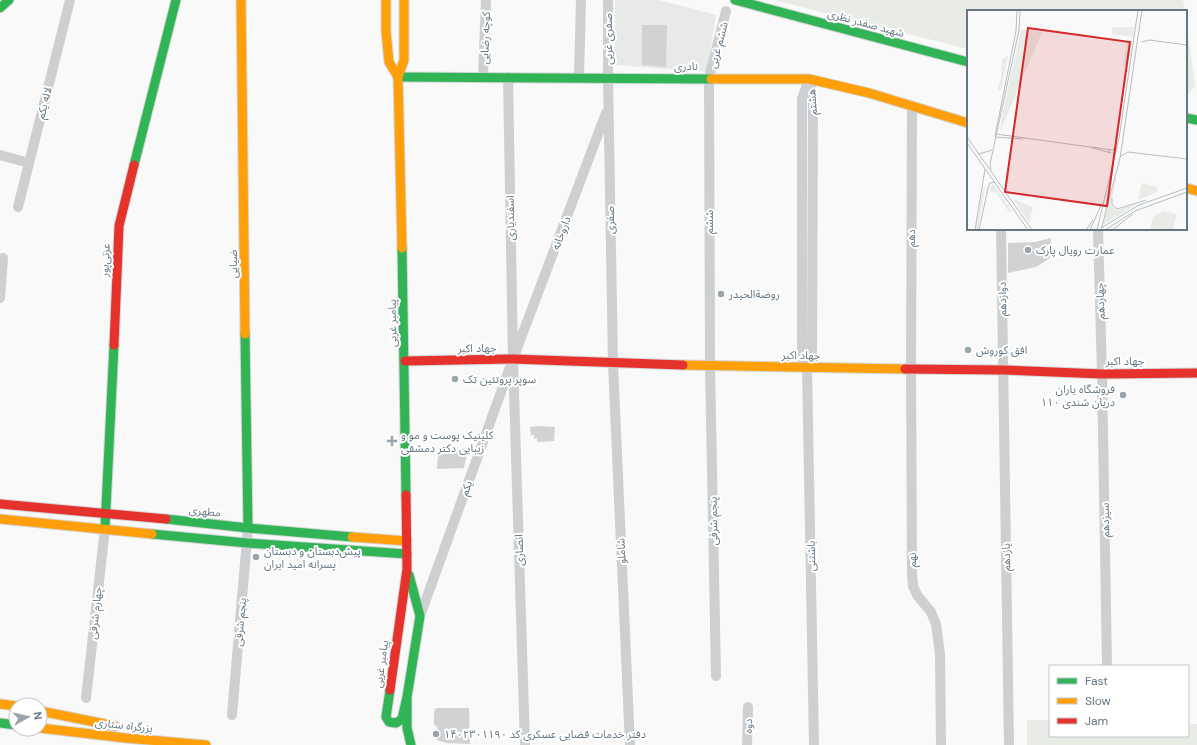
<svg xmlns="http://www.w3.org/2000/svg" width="1197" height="745" viewBox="0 0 1197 745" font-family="'DM Sans','Noto Sans Arabic',sans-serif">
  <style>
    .built { fill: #e8e9e9 }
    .green { fill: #e8ebe6 }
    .building { fill: #d0d2d3 }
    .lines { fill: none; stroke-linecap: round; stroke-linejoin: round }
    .fast-casing { stroke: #d5d6d7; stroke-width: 11 }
    .slow-casing { stroke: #d5d6d7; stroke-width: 11 }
    .jam-casing { stroke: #d5d6d7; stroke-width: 11 }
    .street { stroke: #cecfd0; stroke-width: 10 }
    .fast { stroke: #30b455; stroke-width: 9 }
    .slow { stroke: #ff9f0a; stroke-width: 9 }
    .jam { stroke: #e5322d; stroke-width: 9 }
    .poi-dot { fill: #99a4ac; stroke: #fff; stroke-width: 1.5 }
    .labels { text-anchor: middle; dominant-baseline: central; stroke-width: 4; stroke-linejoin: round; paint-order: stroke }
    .street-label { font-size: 11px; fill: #657683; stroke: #fff }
    .poi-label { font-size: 11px; fill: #657683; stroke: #fff; text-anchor: start }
    .inset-road { fill: none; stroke: #b5bdc3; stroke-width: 1 }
    .view { fill: #d62828; fill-opacity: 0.15; stroke: #d62828; stroke-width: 2 }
    .inset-edge { fill: none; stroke: #657683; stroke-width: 2 }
  </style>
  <rect width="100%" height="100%" fill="#f9f9f9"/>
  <path class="built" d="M615 0H659L716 15 707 72 615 65Z"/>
  <path class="green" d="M774 0H1183L1185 11H968V49Z
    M1186 20 1195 86 1188 95 1186 105Z
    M1027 720H1050V736H1188V724H1197V745H1027Z"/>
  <path class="building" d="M642 25H667L666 67 642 65Z
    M1051 238 1050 258 1036 267 1008 273V243L1035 242Z
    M539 426 555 427 554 441 537 442V438L534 439V435H531L530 427Z
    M468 448 464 468 437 469 438 450Z
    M437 708H469L470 744 446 743 437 740 436 731 438 728 434 724V715L435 709Z"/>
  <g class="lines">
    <g class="fast-casing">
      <path id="fast" d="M735 0 968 62
        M0 8 9 0
        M398 77 711 79
        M1186 118 1197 120
        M134 165 176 0
        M402 248 406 495
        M245 334 248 528
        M166 519 248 528 352 537
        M105 528 114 345
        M152 534 247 543 407 554
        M409 575 420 616 407 697V728L411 745
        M390 690 386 717 389 722 396 723 402 719 407 697
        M0 723 16 725"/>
    </g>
    <g class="slow-casing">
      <path id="slow" d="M241 0 245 334
        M386 0V32L389 62 398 77
        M711 79H809L869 93 968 123
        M1186 188 1197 191
        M402 248 398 77 404 60V0
        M683 365 905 369
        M0 519 152 534
        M352 537 407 541
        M0 704 16 706
        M40 711 115 726
        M40 728 125 738 206 745"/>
    </g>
    <g class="jam-casing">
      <path id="jam" d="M114 345 119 226 134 165
        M405 361 513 359 683 365
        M905 369 1003 370 1102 374 1197 373
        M0 504 166 519
        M390 690 407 569 406 495"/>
    </g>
    <path class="street" d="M608 0V77L613 364 630 745
      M483 76 486 0
      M508 77 513 359 525 745
      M579 77 581 0
      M809 79 802 99V358L807 367 814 745
      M912 106 911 369 912 574 913 586 917 595 931 612 936 624 940 654 941 745
      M0 155 29 163
      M18 207 70 0
      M1001 229 1009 745
      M1098 229 1102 374 1107 666
      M0 298 3 258
      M807 367 812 357 813 99 810 80
      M420 616 513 359 606 113
      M716 676 710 366 709 78 726 11
      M86 698 105 528
      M232 715 248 528
      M747 745 748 707"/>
    <use href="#fast" class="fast"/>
    <use href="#slow" class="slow"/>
    <use href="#jam" class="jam"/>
  </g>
  <g class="poi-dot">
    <circle cx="1028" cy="250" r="4"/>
    <circle cx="721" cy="294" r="4"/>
    <circle cx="968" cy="350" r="4"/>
    <circle cx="455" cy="379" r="4"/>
    <circle cx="1123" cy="395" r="4"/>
    <path d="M390 435h4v4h4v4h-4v4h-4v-4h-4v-4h4z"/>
    <circle cx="256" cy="557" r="4"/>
    <circle cx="436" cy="734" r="4"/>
  </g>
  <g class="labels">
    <g class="street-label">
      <text transform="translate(866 23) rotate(15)">شهید صفدر نظری</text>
      <text transform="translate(485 38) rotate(-88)">کوچه رضایی</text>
      <text transform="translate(608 39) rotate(-90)">صفری غربی</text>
      <text transform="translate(718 45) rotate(-75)">ششم غربی</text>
      <text x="686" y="66">نادری</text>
      <text transform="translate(812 102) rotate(-94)">هشتم</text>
      <text transform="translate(44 103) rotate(-76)">لاله یکم</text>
      <text transform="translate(510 218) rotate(-91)">اسفندیاری</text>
      <text transform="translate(610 220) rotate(-91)">صفری</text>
      <text transform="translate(709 222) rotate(-90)">ششم</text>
      <text transform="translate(561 233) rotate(-69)">داروخانه</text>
      <text transform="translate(911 238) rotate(-90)">دهم</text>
      <text transform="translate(105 260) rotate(-87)">عزتی‌پور</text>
      <text transform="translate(233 264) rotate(-91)">ضیایی</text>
      <text transform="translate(1002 299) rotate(-91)">دوازدهم</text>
      <text transform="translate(1100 301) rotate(-92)">چهاردهم</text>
      <text transform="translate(392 323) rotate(-91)">پیامبر غربی</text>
      <text transform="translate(477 348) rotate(-1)">جهاد اکبر</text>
      <text transform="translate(801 355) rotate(1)">جهاد اکبر</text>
      <text x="1125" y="361">جهاد اکبر</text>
      <text transform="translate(466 488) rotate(-70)">یکم</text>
      <text transform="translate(205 511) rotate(6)">مطهری</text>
      <text transform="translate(1105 520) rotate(-91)">سیزدهم</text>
      <text transform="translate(713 521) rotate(-91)">پنجم شرقی</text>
      <text transform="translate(519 550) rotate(-92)">انصاری</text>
      <text transform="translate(621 551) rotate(-93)">شاملو</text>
      <text transform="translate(811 556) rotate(-91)">باشتنی</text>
      <text transform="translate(1006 557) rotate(-91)">یازدهم</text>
      <text transform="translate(912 560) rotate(-90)">نهم</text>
      <text transform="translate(95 613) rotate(-84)">چهارم شرقی</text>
      <text transform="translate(240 622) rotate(-85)">پنجم شرقی</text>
      <text transform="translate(381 664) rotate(-82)">پیامبر غربی</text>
      <text transform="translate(124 725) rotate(6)">بزرگراه ستاری</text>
      <text transform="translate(748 726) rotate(-89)">دوه</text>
    </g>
    <g class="poi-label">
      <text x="1036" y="250">عمارت رویال پارک</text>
      <text x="729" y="294">روضةالحیدر</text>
      <text x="976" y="350">افق کوروش</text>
      <text x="463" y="379">سوپر پروتئین تک</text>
      <text x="1115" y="389" text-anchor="end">فروشگاه یاران<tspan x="1115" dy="13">دریان شندی ۱۱۰</tspan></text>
      <text x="401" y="435">کلینیک پوست و مو و<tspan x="401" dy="13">زیبایی دکتر دمشقی</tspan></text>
      <text x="264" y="551">پیش‌دبستان و دبستان<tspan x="264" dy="13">پسرانه امید ایران</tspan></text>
      <text x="444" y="734">دفتر خدمات قضایی عسکری کد ۱۴۰۲۳۰۱۱۹۰</text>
    </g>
  </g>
  <g transform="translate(967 10)">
    <rect width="220" height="220" fill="#f9f9f9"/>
    <path d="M145 17H167L166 27 145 24ZM54 20 75 22 33 122 36 101ZM160 30 165 31 161 56 156 55ZM41 46 34 80 30 81 34 68 35 49ZM151 158 144 195 150 200 171 193 136 215ZM26 173 45 202H42L29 183 22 181ZM175 173 191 177 190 182 171 190ZM18 176 11 220H8L16 179ZM46 189 66 197 62 213ZM196 201 210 204 206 220H183L186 207Z" fill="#e8ebe6"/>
    <path class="inset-road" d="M175 32 182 30 220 35M29 124 123 137 144 143 141 140M28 126 49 21 50 0M0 127 65 220M28 127 56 129M0 133 61 220M125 137 145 140 149 138M12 144 25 140M154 146 161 142 220 149M24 160 23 154 52 20 53 0M145 188V194L150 199 179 190M134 218 172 195 220 178M8 220 18 159M12 220 21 178 23 173 28 172M119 220 126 210M123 220 135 193M130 220 152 128 171 0M134 220 153 148 175 0M138 220 168 201 220 182M145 220 166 204"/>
    <path class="view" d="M61 18 163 32 140 196 38 182Z"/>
    <rect width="220" height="220" class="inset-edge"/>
  </g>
  <rect x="1049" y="665" width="140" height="72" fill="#ffffff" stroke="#c1c8cd"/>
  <rect x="1057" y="678" width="20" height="6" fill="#30b455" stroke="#c1c8cd"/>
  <text x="1085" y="685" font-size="12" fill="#657683">Fast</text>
  <rect x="1057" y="698" width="20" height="6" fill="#ff9f0a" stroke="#c1c8cd"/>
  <text x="1085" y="705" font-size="12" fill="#657683">Slow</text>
  <rect x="1057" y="718" width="20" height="6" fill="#e5322d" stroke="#c1c8cd"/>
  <text x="1085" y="725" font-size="12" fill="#657683">Jam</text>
  <g transform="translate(28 717) rotate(82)"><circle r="19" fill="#ffffff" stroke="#c1c8cd"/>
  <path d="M0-3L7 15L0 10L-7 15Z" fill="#99a4ac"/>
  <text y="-6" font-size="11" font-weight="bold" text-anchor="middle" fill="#657683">N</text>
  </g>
</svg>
